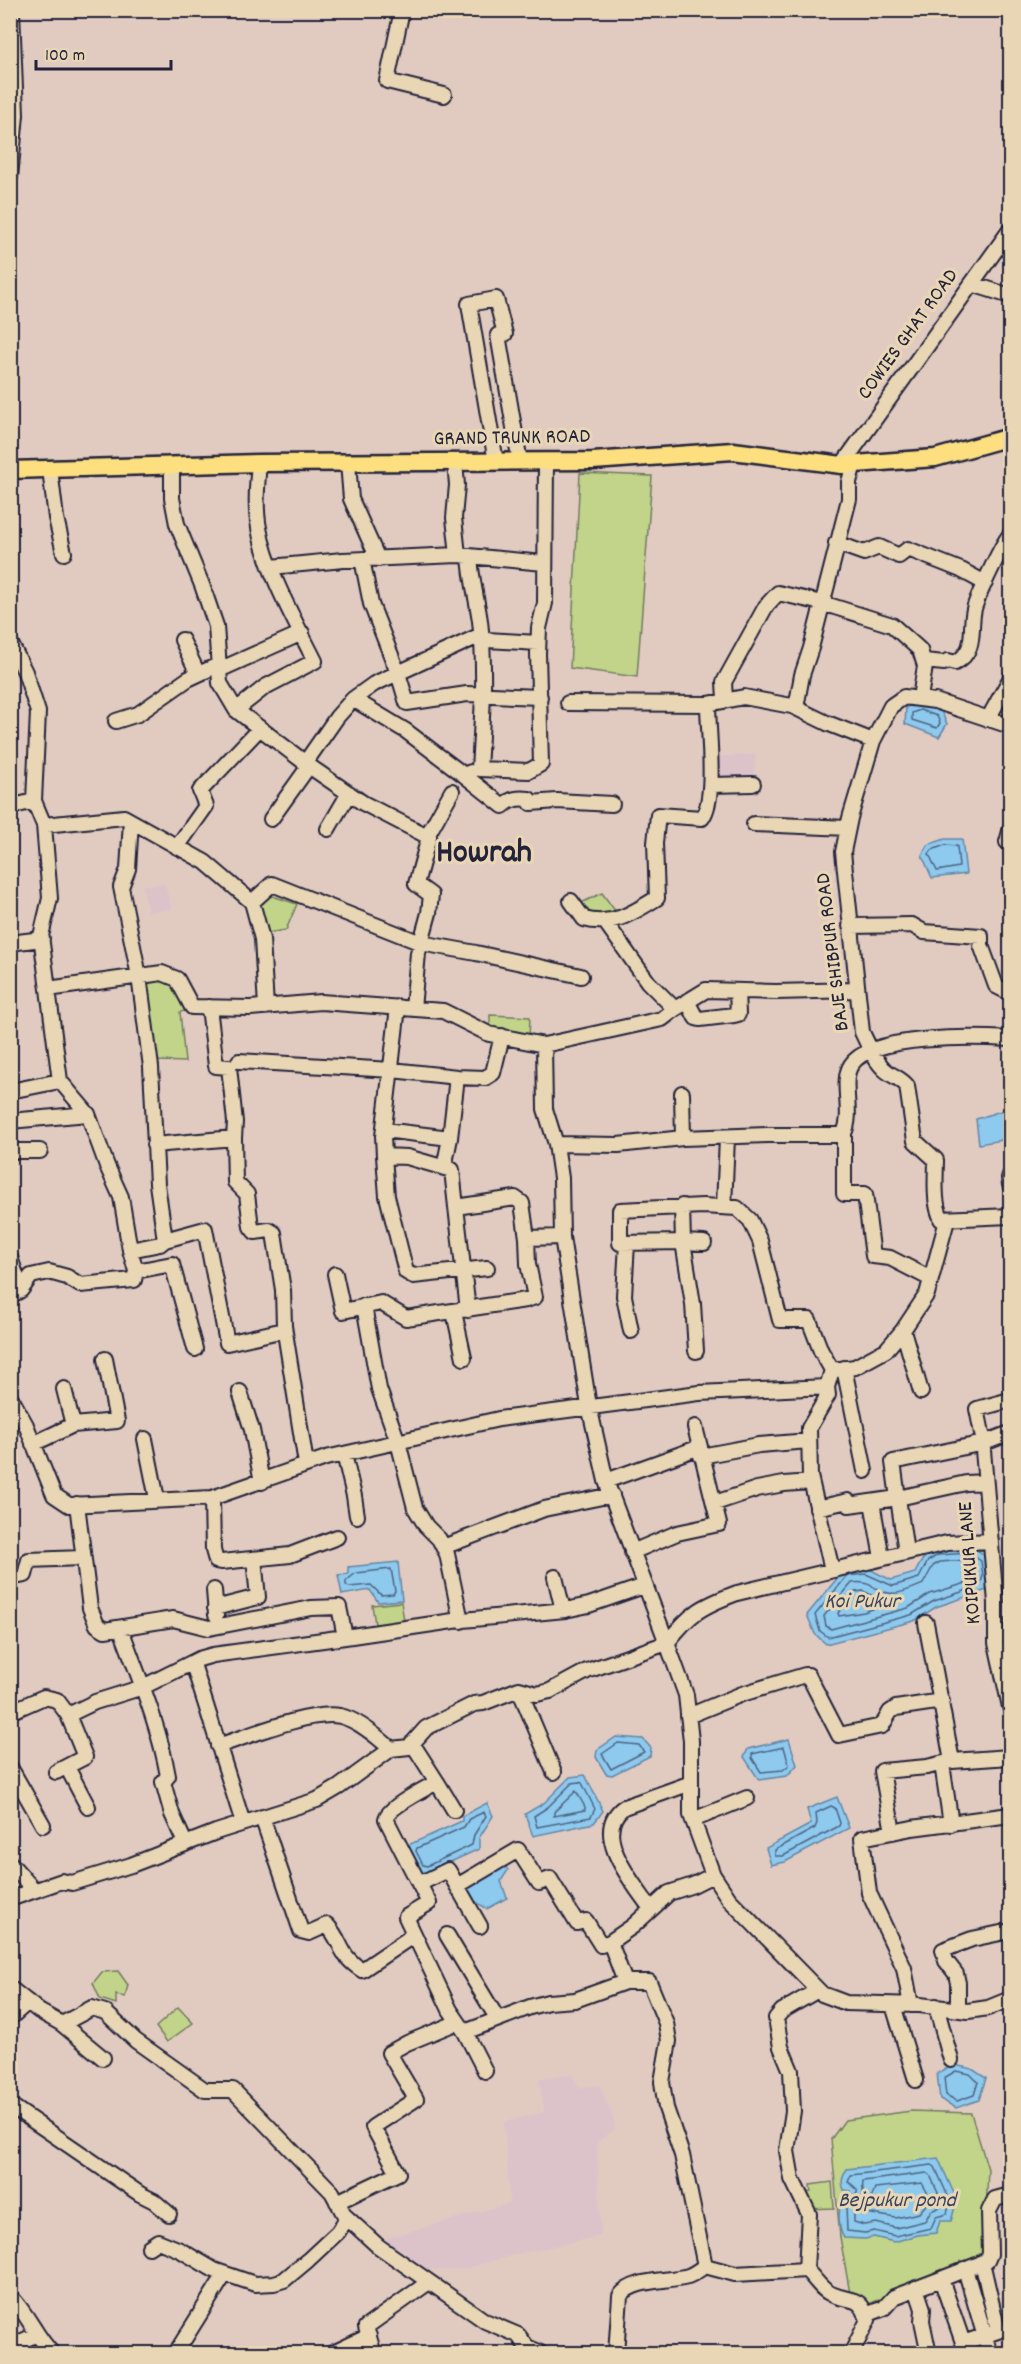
<svg xmlns="http://www.w3.org/2000/svg" width="1021" height="2364" viewBox="0 0 1021 2364" font-family="Dekko,sans-serif">
  <style>
    .built { fill: #dcc3ca }
    .green { fill: #c1d489; stroke: #727b62; stroke-width: 1.5 }
    .water { fill: #8ec9ee; stroke: #6386a6; stroke-width: 1.5 }
    .lines { fill: none; stroke-linecap: round; stroke-linejoin: round }
    .shore { stroke: #4d6583; stroke-width: 1.5 }
    .minor-casing { stroke: #22223b; stroke-width: 18 }
    .major-casing { stroke: #22223b; stroke-width: 21 }
    .minor { stroke: #e9d6b4; stroke-width: 14 }
    .major { stroke: #fedf80; stroke-width: 16 }
    .labels { text-anchor: middle; dominant-baseline: central; stroke-width: 6; stroke-linejoin: round; paint-order: stroke }
    .street-label { font-size: 21px; fill: #22223b; stroke: #e9d6b4 }
    .water-label { font-size: 22px; font-style: italic; fill: #38435f; stroke: #e9d6b4 }
    .town-label { font-size: 33px; font-weight: bold; fill: #22223b; stroke: #e9d6b4 }
  </style>
  <rect width="100%" height="100%" fill="#e1cbc1"/>
  <filter id="ink" filterUnits="userSpaceOnUse"><feTurbulence type="fractalNoise" baseFrequency=".0167" numOctaves="2"/><feDisplacementMap in="SourceGraphic" scale="12" xChannelSelector="R" yChannelSelector="G"/><feConvolveMatrix kernelMatrix="1 2 1 2 8 2 1 2 1" color-interpolation-filters="sRGB"/></filter>
  <g filter="url(#ink)">
    <path class="built" d="M756 754 753 782 714 783V757Z
      M165 884 172 909 148 912 142 885Z
      M572 2074 579 2088 600 2085 615 2123 614 2130 597 2143 601 2236 518 2254 465 2269 422 2271 379 2240 510 2203 504 2122 544 2112 539 2079Z"/>
    <path class="green" d="M580 473 652 476 637 677 570 668Z
      M602 893 619 916 590 917 581 905 583 902Z
      M266 894 297 904 286 930 267 933 255 902Z
      M161 975 176 983 191 1010 180 1012 185 1062 157 1061 142 977Z
      M490 1015 530 1017 529 1037 490 1031Z
      M401 1602 405 1626 376 1630 372 1605Z
      M118 1971 128 1985 125 1997 116 1995V2004L100 1999 93 1983 102 1972Z
      M178 2007 193 2023 167 2042 156 2027Z
      M911 2111 971 2113 988 2169 984 2256 869 2304 850 2294 840 2237 831 2139 845 2120Z
      M832 2182 834 2208 808 2209 801 2193 811 2192 810 2185Z"/>
    <path class="water" d="M920 704 941 711 947 724 939 737 905 724 906 707Z
      M945 839H962L966 874 932 878 922 855 927 845Z
      M1010 1108V1121L1005 1122 1002 1140 979 1144 976 1119Z
      M971 1546 987 1557V1590L936 1607 914 1621 826 1644 815 1634 807 1615 844 1570 867 1568 891 1580 915 1573C929 1543 940 1548 971 1546Z
      M398 1562 402 1600 378 1602 370 1590 342 1595 338 1575 348 1574V1567Z
      M616 1737 643 1739 651 1748 650 1756 612 1775 606 1774 596 1757 597 1750Z
      M789 1739 797 1765 787 1776 759 1780 744 1757 748 1749Z
      M585 1775 603 1811 594 1823 533 1836 525 1814 544 1803 570 1777Z
      M837 1797 849 1828 785 1862 771 1865 766 1848 811 1824 807 1809Z
      M487 1803 493 1816 479 1838V1849L422 1875 406 1846 462 1821V1816Z
      M500 1860 508 1870 501 1881 507 1898 487 1909 470 1898 466 1884Z
      M955 2065 972 2069 986 2078 979 2100 956 2108 940 2099 937 2073Z
      M938 2158 957 2200 951 2221H940L936 2233 918 2235 894 2242 874 2237 865 2239 844 2238C837 2227 838 2206 844 2194H851V2191L844 2190C840 2181 843 2176 847 2169Z"/>
    <g class="lines">
      <path class="shore" d="M920 710 937 716 940 723 937 728 912 720V713Z
        M945 845 957 846 959 867 937 871 929 854 932 850Z
        M969 1553 981 1561 983 1576 980 1586 934 1601 911 1615 828 1637 820 1631 815 1615 847 1576 866 1574 893 1586 919 1578 928 1561 938 1555Z
        M967 1560 974 1565 975 1576 973 1581 930 1594 908 1608 831 1629 826 1626 824 1616 852 1583C872 1580 873 1591 889 1593 899 1595 914 1588 923 1584L933 1566 940 1562Z
        M391 1569 395 1591 393 1594 381 1595 371 1585 349 1587 346 1585V1581L356 1573Z
        M863 1591 883 1601 884 1605 864 1612 839 1616 838 1613 855 1592Z
        M618 1743 639 1745 644 1752 611 1769 602 1754Z
        M784 1747 789 1765 783 1770 761 1772 752 1758V1754Z
        M579 1782 582 1783 595 1809 591 1817 537 1827 534 1816 548 1807 572 1783Z
        M576 1791 585 1807V1810L554 1816V1812Z
        M831 1806 835 1808 840 1823 839 1826 783 1856H775V1850L815 1828 817 1823 816 1813Z
        M484 1812 486 1816 474 1835 472 1845 427 1866 423 1865 416 1851 417 1848 464 1827 469 1819Z
        M956 2071 970 2074 978 2082 974 2095 957 2101 946 2095 944 2078Z
        M932 2165 935 2167 950 2201 947 2214 936 2217 931 2228 895 2236 874 2231 865 2233 847 2231 846 2205C852 2195 867 2194 848 2182L851 2175Z
        M927 2173 930 2175 942 2202 940 2207 931 2211 925 2221 896 2228 876 2223 864 2225 854 2222V2208C869 2197 861 2194 863 2181Z
        M922 2183 931 2199 919 2213 896 2218 866 2213 875 2188Z"/>
      <g class="minor-casing">
        <path id="minor" d="M402 10 387 81 444 95
          M10 177 16 115 12 10
          M972 284 1010 296
          M455 462 457 485 454 518 458 555
          M496 462 469 304 496 299 505 334 498 335 520 462
          M348 463 351 499 378 559
          M842 465 1010 230
          M172 466V498L177 524 202 585 216 626 220 683 236 710 312 768 363 803 429 837 416 884 431 895 429 913 418 953 413 1009
          M50 469 56 518 64 553
          M836 543 864 553 879 547 899 556 908 549 961 570 985 583
          M470 556C471 578 477 599 480 621 486 670 482 719 479 769L529 771 541 764 538 654 539 628 545 603 546 461
          M362 559 371 604 398 673 407 703 467 694 540 697
          M271 567 343 560 458 555 544 563
          M182 640 198 674
          M487 640 538 643
          M10 642 25 672 38 712 34 801
          M924 661 944 663 948 661 955 663C978 650 969 630 974 609 977 597 1004 540 1010 535
          M219 670 302 633
          M353 699 406 731 464 775 471 772
          M725 699 724 682 766 606 778 593 822 603 892 625 920 650 925 666 920 698
          M568 703 708 704 744 697 797 707
          M236 710 265 687 315 661C296 623 266 570 259 528 255 507 257 485 259 463
          M988 719 1010 679
          M116 721 138 714 188 679 218 665
          M873 741 891 706 904 697 935 701 1010 726
          M305 763 337 717 353 699 374 684 481 635
          M464 775 503 806C511 798 519 798 529 799L531 803 557 801 612 804
          M711 785 753 784
          M10 807 34 801 44 825 50 898 41 936 48 989 162 973 177 979 192 1007 250 1008 321 1002 443 1011 489 1034 544 1045 662 1019 675 1009 706 990 776 992 856 990
          M271 819 309 766
          M754 824 848 828
          M44 825 124 817 205 862 252 902 262 939 266 1007
          M328 829 349 793
          M427 836 452 791
          M1007 842 1010 831
          M177 847 206 806 200 791 260 728
          M571 901 584 919C612 927 633 913 657 898L655 843 658 815 702 818C717 798 708 731 708 704
          M252 902 272 884 421 943 476 953 581 976
          M606 923 648 982 675 1009
          M850 926 912 925 924 932 981 936V945L996 986 1010 993
          M10 943 42 939
          M48 989 60 1081
          M687 1001 696 1018 700 1019 734 1015 738 1014 737 991
          M398 1007 383 1136 384 1156 407 1157 452 1170 456 1207 515 1198 522 1203 527 1238 562 1237
          M239 1061 392 1070 457 1077 450 1138 384 1130
          M457 1077 485 1078 493 1073 502 1036
          M10 1091 60 1081 88 1114 107 1166 121 1197 130 1250 160 1244 165 1240 157 1184 151 1067 139 976 121 887 128 869 131 821
          M682 1093 683 1138
          M10 1121 88 1114
          M844 1133V1194H865L873 1256 890 1258 931 1279
          M234 1138 235 1182 247 1194 251 1227 255 1232 269 1230 274 1233 283 1290 284 1326 306 1464
          M556 1144 618 1145 683 1138 767 1135H836L844 1133C854 1113 840 1082 851 1065 870 1034 977 1037 1010 1039
          M154 1145 234 1138 235 1122 229 1067 216 1066 209 1007
          M10 1147 14 1151H40
          M384 1156 387 1196 406 1272 413 1276 487 1268
          M444 1168 450 1138
          M1010 1175 1009 1178 1010 1185
          M682 1206 683 1242 620 1243V1210L703 1206 737 1208 750 1220 760 1241 780 1320H809L821 1351 832 1370
          M724 1206 727 1138
          M456 1207 468 1310
          M941 1219 1010 1216
          M165 1240 205 1229 227 1343 284 1330
          M627 1243 624 1296 631 1331
          M10 1257 21 1290
          M136 1271 172 1264 195 1349
          M335 1274 343 1311 381 1303 406 1318 526 1300 535 1297 528 1264 527 1238
          M10 1296 21 1290 31 1276 49 1272 67 1277 80 1285 134 1280 136 1271 130 1250
          M364 1306 379 1389 398 1442 415 1508 426 1526 439 1539 447 1554 461 1621
          M454 1312 464 1358
          M903 1330 921 1392
          M696 1351 693 1304 683 1242 704 1243
          M844 1368 865 1471
          M827 1387 828 1395 809 1428 810 1476 832 1570
          M64 1389 73 1425
          M240 1392 252 1430 262 1482
          M10 1396 26 1425 54 1495 69 1505 212 1498 326 1458 499 1419 699 1393 827 1387 832 1370 855 1367 886 1350 903 1330 927 1294 946 1224C932 1212 936 1177 936 1160L915 1141 907 1086C901 1078 891 1076 884 1069 874 1059 868 1045 862 1032L843 852 850 818 873 741 827 723 796 708 802 675 811 648 849 499V482L854 464
          M1010 1433 984 1443 983 1450 996 1603V1643L1010 1707
          M145 1439 157 1499
          M33 1444 73 1425 117 1421 105 1359
          M344 1454 354 1496 357 1516
          M701 1456 759 1445 809 1441
          M606 1481 700 1447
          M212 1498 213 1550 216 1561 222 1562 290 1555 337 1537
          M872 1502 882 1558
          M715 1503 757 1489 784 1484 811 1482
          M77 1504 90 1608 97 1625 105 1630 173 1619 209 1628 311 1608 339 1607 345 1637 453 1621 565 1610 589 1605 644 1586
          M817 1508 848 1501 849 1505 898 1498 893 1462 984 1443 977 1409 1010 1400
          M991 1541 947 1543 737 1593C702 1606 690 1613 667 1643L686 1695 691 1741V1815L713 1875 729 1899 822 1994 846 2003 920 2005 968 2011 988 2008 1010 1999
          M443 1547 544 1509 612 1495
          M632 1552 677 1533 719 1524 695 1427
          M906 1552 898 1498 966 1483 985 1482
          M555 1577 563 1610
          M10 1578 25 1575 29 1560 82 1558
          M214 1590 216 1615
          M215 1608 258 1597 254 1559
          M926 1623 952 1761 1010 1757
          M121 1629C139 1678 159 1725 168 1776L163 1782 172 1814 185 1843
          M193 1664 243 1823
          M519 1689 554 1772
          M10 1712 44 1697 57 1700 68 1715 95 1702 143 1687 199 1659 213 1655 345 1637
          M688 1716 742 1694 805 1675H808L839 1735 882 1726 890 1712 896 1708 942 1701
          M412 1743 437 1782C425 1789 388 1807 386 1819L429 1903 406 1917 450 2010 465 2032 530 2007 548 2002 575 2000 625 1982 610 1942 633 1926 669 1893 693 1885 713 1875
          M218 1746C248 1736 312 1710 340 1716 356 1719 379 1738 391 1749
          M942 1764 951 1824
          M10 1767 43 1825
          M67 1767 88 1807
          M56 1772 85 1757 68 1715
          M437 1782 454 1810
          M262 1817 301 1931 309 1933 327 1925C343 1942 338 1955 362 1970L408 1939 413 1932
          M693 1820 747 1798
          M893 1832 882 1771 927 1767 952 1761
          M10 1863 34 1890
          M419 1884 448 1870 480 1926
          M457 1886 518 1850 539 1883 550 1879 577 1923 586 1921 601 1945 610 1942
          M10 1899 62 1881 72 1883 131 1865 216 1832 317 1800 339 1787 391 1749 409 1747 426 1728 474 1704 483 1703 519 1689 537 1694 550 1691 587 1671 667 1643 606 1481 589 1406 562 1237 561 1178 556 1144 545 1109 544 1045
          M651 1909C634 1884 589 1833 624 1807L691 1783
          M447 1935 497 2018
          M10 1988 39 2011 62 2024 103 2058
          M893 2005 916 2080
          M911 2005 904 1968 869 1893 862 1838 912 1828 1010 1815
          M936 2006 951 2060
          M958 2008V1983L956 1974 946 1961 943 1950 972 1939 1010 1931
          M10 2018 28 2002
          M62 2024 92 2008 105 2012 136 2041 205 2090H233L332 2192 345 2216 378 2246 485 2321 518 2335 527 2347 539 2352
          M465 2032 485 2071
          M10 2105 140 2194 154 2201 169 2214
          M337 2202 398 2173 373 2127 416 2099 389 2053 407 2043 458 2022
          M149 2247 158 2241 180 2250 214 2270 255 2284 274 2283 284 2280 308 2260 338 2232 347 2218
          M705 2266 735 2274 806 2270 809 2214 792 2179 787 2151 793 2111 791 2071 781 2047 776 2018 782 2011 818 1990
          M965 2269 990 2354
          M806 2270C814 2277 821 2290 831 2294 851 2303 860 2294 868 2320L851 2354
          M916 2288 923 2309 922 2321 929 2354
          M10 2296C29 2315 35 2336 53 2354
          M866 2315 884 2308 894 2297 941 2279
          M963 2343 998 2331 982 2262
          M10 2347 37 2334
          M175 2354 225 2274
          M331 2354 369 2336
          M374 2354 366 2327 429 2282
          M616 2354 620 2296C633 2278 668 2282 688 2276 694 2274 700 2269 705 2266L682 2155 666 2108 662 2082 669 2041 666 2023 649 1982H625
          M967 2354 941 2279 987 2261 990 2254 989 2211 995 2199 1010 2195"/>
      </g>
      <g class="major-casing">
        <path id="major" d="M10 470 259 463 593 461 733 451 842 465 935 458 1010 437"/>
      </g>
      <use href="#minor" class="minor"/>
      <use href="#major" class="major"/>
    </g>
  </g>
  <g class="labels">
    <g class="street-label">
      <text transform="translate(909 335) rotate(-54)">COWIES GHAT ROAD</text>
      <text transform="translate(512 439) rotate(-1)">GRAND TRUNK ROAD</text>
      <text transform="translate(834 952) rotate(-97)">BAJE SHIBPUR ROAD</text>
      <text transform="translate(971 1563) rotate(-94)">KOIPUKUR LANE</text>
    </g>
    <g class="water-label">
      <text x="862" y="1602">Koi Pukur</text>
      <text x="897" y="2201">Bejpukur pond</text>
    </g>
    <g class="town-label">
      <text x="484" y="854">Howrah</text>
    </g>
  </g>
  <rect width="1021" height="2364" fill="none" stroke="#e9d6b4" stroke-width="36"/>
  <rect x="18" y="18" width="985" height="2328" fill="none" stroke="#22223b" stroke-width="2" filter="url(#ink)"/>
  <path d="M36 60v9h135v-9" fill="none" stroke="#22223b" stroke-width="3"/>
  <text x="45" y="60" font-size="18" fill="#22223b" stroke="#e9d6b4" stroke-width="4.5" paint-order="stroke">100 m</text>
</svg>
